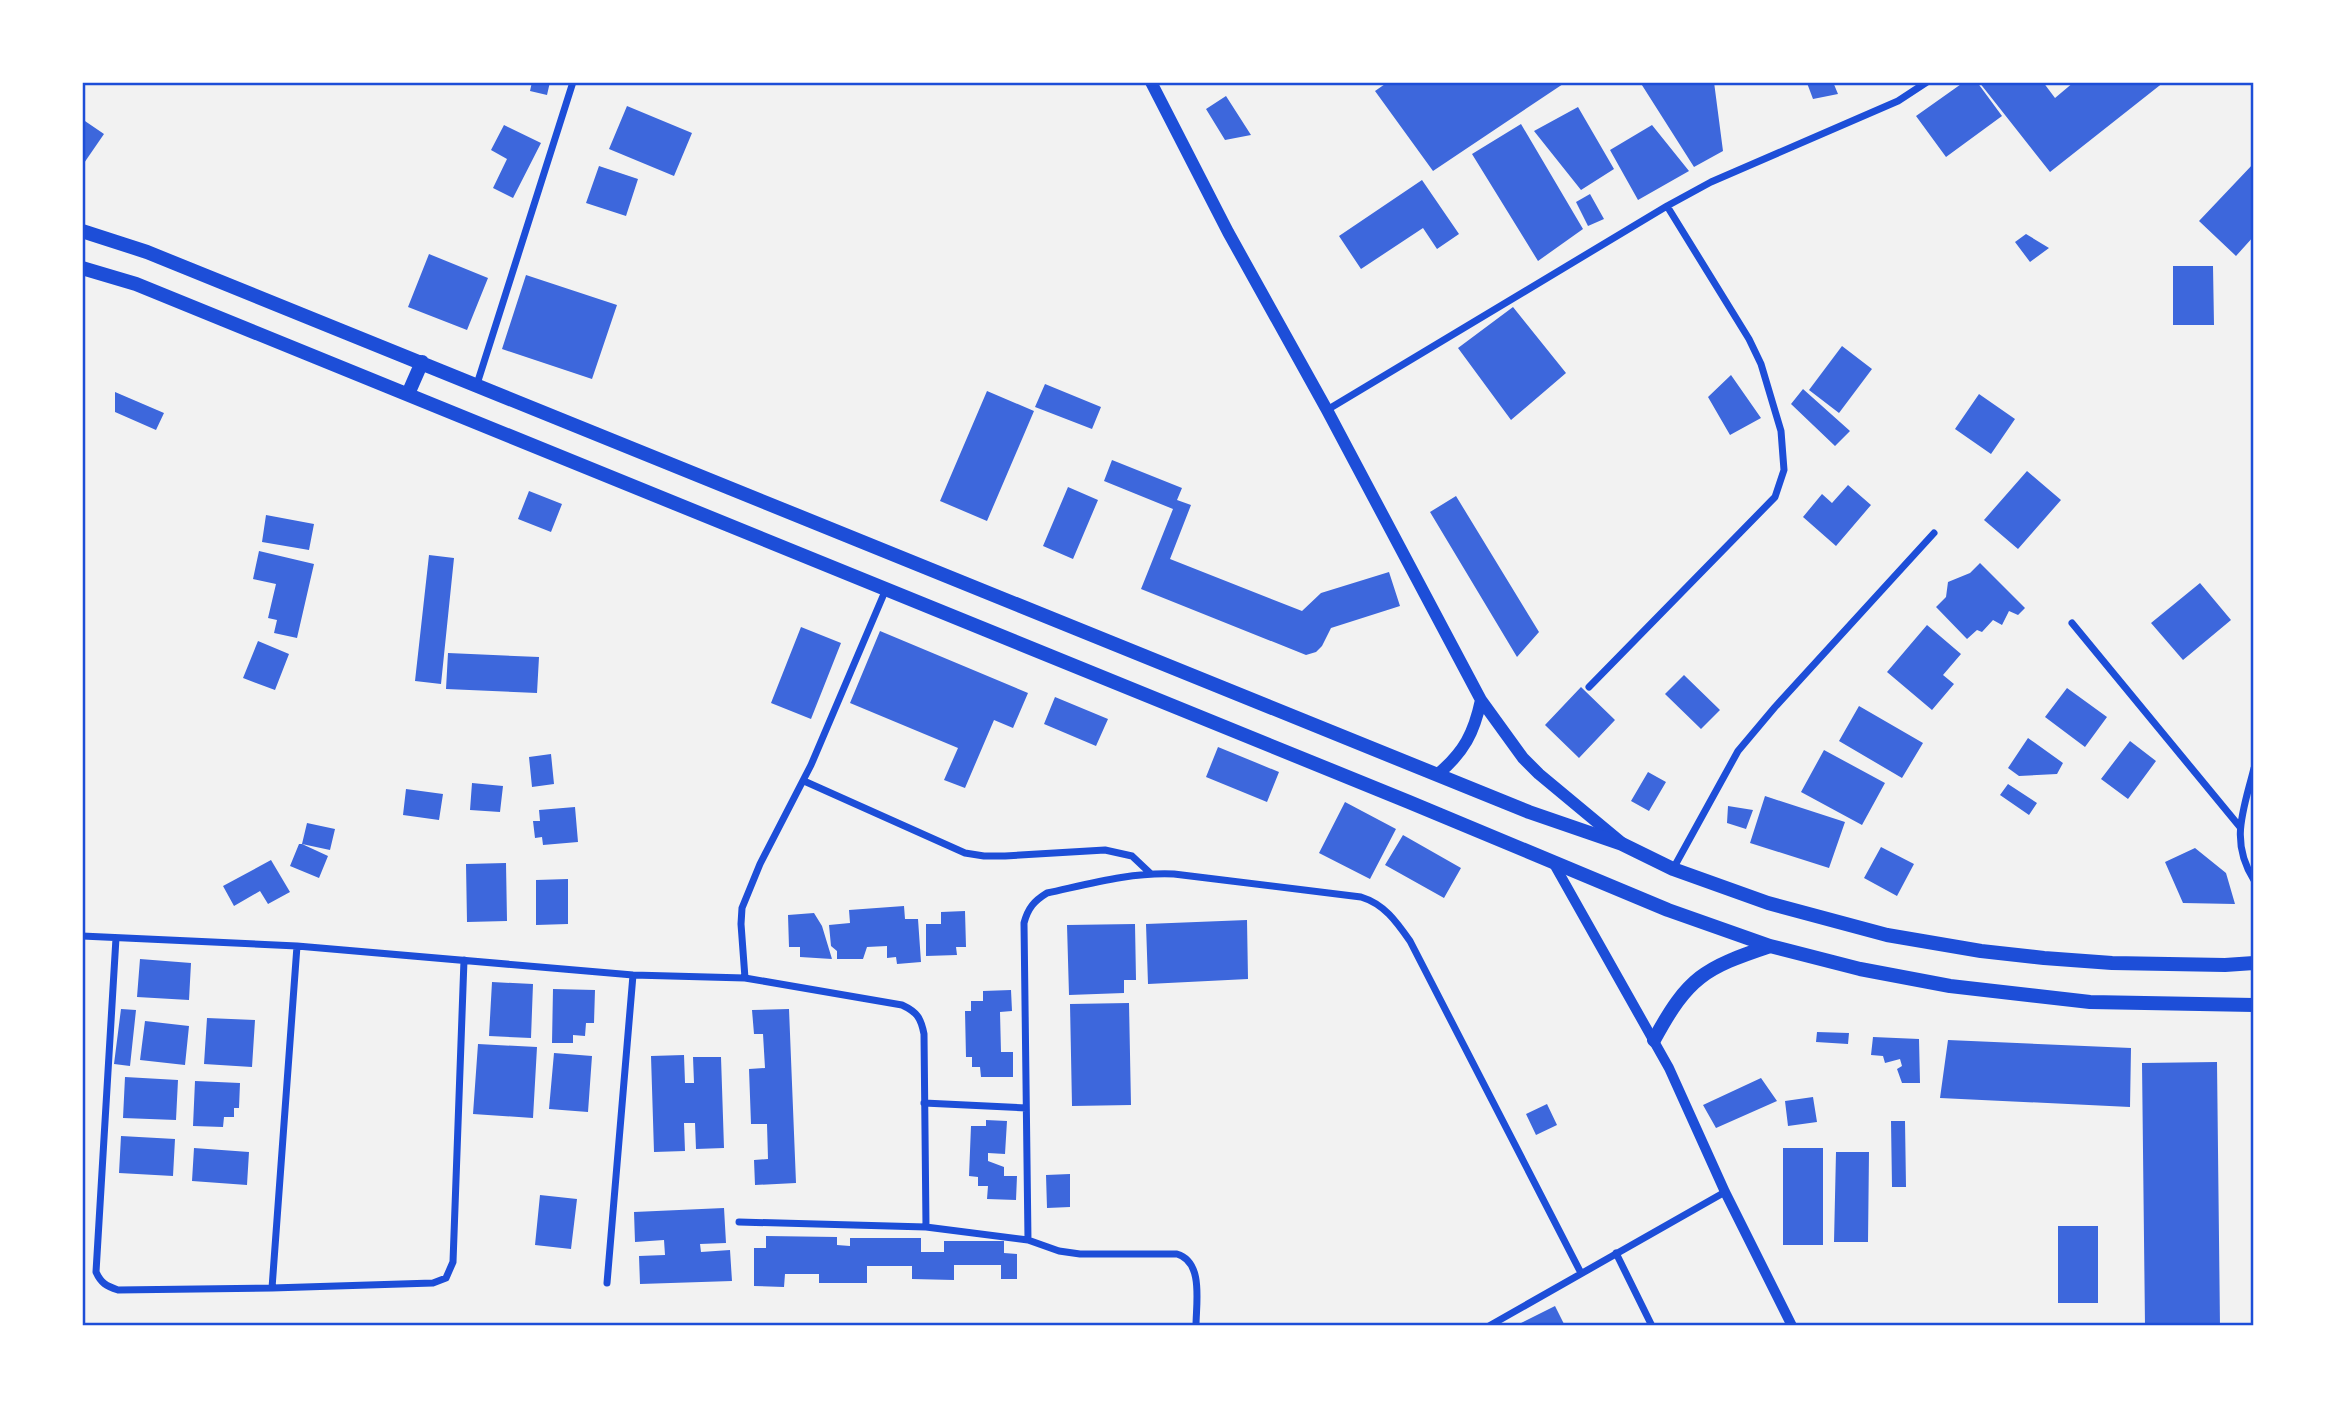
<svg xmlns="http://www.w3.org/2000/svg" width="2336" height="1408" viewBox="0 0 2336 1408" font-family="'Public Sans',sans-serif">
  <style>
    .building { fill: #3d67dc }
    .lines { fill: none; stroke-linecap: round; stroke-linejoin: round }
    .minor { stroke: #1d4ed8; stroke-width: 7 }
    .tertiary { stroke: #1d4ed8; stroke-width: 10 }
    .secondary { stroke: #1d4ed8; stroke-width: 12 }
    .trunk { stroke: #1d4ed8; stroke-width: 14 }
    .neatline { fill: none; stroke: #1d4ed8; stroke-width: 2.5 }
  </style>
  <rect width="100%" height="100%" fill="#f2f2f2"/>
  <path class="building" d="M532 82H550L547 95 530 91Z
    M1388 82H1566L1433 171 1375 91Z
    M1640 82H1714L1723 151 1694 167Z
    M1810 82H1833L1838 94 1813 99 1807 83Z
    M1964 82H1977L2002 116 1946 157 1916 116Z
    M1979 82H2043L2055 98 2074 82H2164L2050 172Z
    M1226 96 1251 135 1225 140 1206 109Z
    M627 106 692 133 674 176 609 149Z
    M1578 107 1614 169 1581 190 1534 131Z
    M82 119 104 134 82 166Z
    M1521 124 1583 229 1538 261 1472 154Z
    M504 125 541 143 513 198 493 188 507 159 491 150Z
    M1652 125 1689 171 1638 200 1610 150Z
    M2254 163V236L2236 256 2199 221Z
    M599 166 638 179 626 216 586 203Z
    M1422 180 1459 234 1437 249 1423 228 1361 269 1339 236Z
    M1590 194 1604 219 1588 226 1576 202Z
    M2026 234 2049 248 2030 262 2015 242Z
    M429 254 488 278 467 330 408 307Z
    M2173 266H2213L2214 325H2173Z
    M526 275 617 305 592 379 502 349Z
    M1513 307 1566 373 1511 420 1458 348Z
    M1842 346 1872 369 1839 413 1809 390Z
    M1731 375 1761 418 1730 435 1708 397Z
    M1045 384 1101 407 1092 429 1035 407Z
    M1803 389 1850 431 1835 446 1791 404Z
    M987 391 1034 411 987 521 940 501Z
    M115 392 164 413 156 430 115 412Z
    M1979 394 2015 419 1991 454 1955 429Z
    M1112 460 1182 488 1177 500 1191 505 1170 559 1302 611 1321 593 1389 572 1400 606 1331 628 1322 646 1316 652 1306 655 1141 589 1173 509 1104 481Z
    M2027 471 2061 500 2018 549 1984 520Z
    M1848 485 1871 505 1836 546 1803 517 1822 494 1832 503Z
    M1068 487 1098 500 1073 559 1043 546Z
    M529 491 562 504 551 532 518 519Z
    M1456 496 1539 632 1517 657 1430 512Z
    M266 515 314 524 309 550 262 542Z
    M259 551 314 564 297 638 274 633 277 620 268 618 276 584 253 579Z
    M429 555 454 558 441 684 415 681Z
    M1980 563 2025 608 2018 615 2009 611 2002 625 1993 620 1982 632 1977 630 1967 639 1936 607 1946 597 1948 582 1970 573Z
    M2200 583 2231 620 2183 660 2151 623Z
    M1927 625 1961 654 1943 675 1954 684 1932 710 1887 672Z
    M801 627 841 643 811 719 771 703Z
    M880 631 1028 693 1013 728 994 720 965 788 944 780 958 748 850 703Z
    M258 641 289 654 275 690 243 678Z
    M448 653 539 657 537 693 446 689Z
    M1684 675 1720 710 1701 729 1665 694Z
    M1581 687 1615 720 1579 758 1545 725Z
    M2067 688 2107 717 2085 747 2045 717Z
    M1055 697 1108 719 1096 746 1044 724Z
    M1859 706 1923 743 1902 778 1839 741Z
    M2028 738 2063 763 2057 774 2019 776 2008 768Z
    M2130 741 2156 761 2128 799 2101 779Z
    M1218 747 1279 772 1267 802 1206 777Z
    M1824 750 1885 783 1862 825 1801 792Z
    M551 754 554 784 532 787 529 757Z
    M1648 772 1666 782 1649 811 1631 801Z
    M472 783 503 786 500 812 470 810Z
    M2008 784 2037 803 2029 815 2000 795Z
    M406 789 443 794 439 820 403 815Z
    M1765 796 1845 822 1829 868 1750 843Z
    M1345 802 1396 829 1370 879 1319 853Z
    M1728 806 1753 810 1746 829 1727 823Z
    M575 807 578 842 543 845 542 837 535 838 533 821H540L539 810Z
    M307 823 335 829 330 850 302 844 328 856 319 878 290 866 299 844H302Z
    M1403 835 1461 868 1444 898 1385 865Z
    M1881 847 1914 864 1897 896 1864 878Z
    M2195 848 2226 873 2235 904 2183 903 2165 862Z
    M271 860 290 892 268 904 260 891 234 906 223 886Z
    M506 863 507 921 467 922 466 864Z
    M568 879V924L536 925V880Z
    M904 906 905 919H918L921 962 897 964 896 957 887 958V946L867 947 863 959H837V951L831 946 829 925 850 923 849 910Z
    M965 911 966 947H956L957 955 926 956V924H941V912Z
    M814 913 822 926 832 959 800 957V947H789L788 915Z
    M1247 920 1248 979 1148 984 1146 924Z
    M1135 924 1136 980H1124V993L1069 995 1067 925Z
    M140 959 191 963 189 1000 137 997Z
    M492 982 533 984 531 1038 489 1036Z
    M553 989 595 990 594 1023H586L585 1036 573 1035V1043H552Z
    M1011 990 1012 1011 1000 1012 1001 1052H1013V1077H981L980 1067H972V1057H966L965 1011H971V1001H983V991Z
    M1129 1003 1131 1105 1072 1106 1070 1004Z
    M121 1009 136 1010 130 1066 114 1064Z
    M789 1009 796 1183 755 1185 754 1160 768 1159 767 1124H751L749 1069 765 1068 763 1034H754L752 1010Z
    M207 1018 255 1020 252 1067 204 1064Z
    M145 1021 189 1026 185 1065 140 1060Z
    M1817 1032 1849 1033 1848 1044 1816 1042Z
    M1873 1037 1919 1039 1920 1083H1902L1897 1069 1902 1066 1900 1059 1885 1063 1883 1056 1871 1055Z
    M1948 1040 2131 1048 2130 1107 1940 1098Z
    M478 1044 537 1047 533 1118 473 1114Z
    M554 1053 592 1056 588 1112 549 1109Z
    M684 1055 685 1083H694L693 1057H721L724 1148 696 1149 695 1123H684L685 1151 654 1152 651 1056Z
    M2217 1062 2220 1326H2145L2142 1063Z
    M125 1077 178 1080 176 1120 123 1118Z
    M1761 1078 1777 1101 1716 1128 1703 1105Z
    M195 1081 240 1083 239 1108H234V1117H224L223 1127 193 1126Z
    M1813 1097 1817 1122 1788 1126 1785 1101Z
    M1547 1104 1557 1125 1536 1135 1526 1114Z
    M986 1120 1007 1121 1005 1154 988 1153V1161L1004 1167V1176H1017L1016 1200 987 1199 988 1186H978V1177L969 1176 971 1126H986Z
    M1891 1121H1905L1906 1187H1892Z
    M121 1136 175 1139 173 1176 119 1173Z
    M194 1148 249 1152 247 1185 192 1181Z
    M1783 1148H1823V1245H1783Z
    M1836 1152H1869L1868 1242H1834Z
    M1070 1174V1207L1047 1208 1046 1175Z
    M540 1195 577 1199 571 1249 535 1245Z
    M724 1208 726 1243 700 1244 701 1252 730 1250 732 1281 640 1284 639 1256 665 1255 664 1240 635 1242 634 1212Z
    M2058 1226H2098V1303H2058Z
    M766 1236 837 1237V1245L850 1246V1238H921V1252H944V1241H1004V1253L1017 1254V1279H1001V1265H954V1280L912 1279V1266H867V1283H819V1274H785L784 1287 754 1286V1248H766Z
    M1555 1306 1565 1326H1515Z"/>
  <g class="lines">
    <path class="minor" d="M477 384 573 82
      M1327 410 1667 206 1711 182 1898 101 1927 82
      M2072 623 2240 827
      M1589 687 1775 497 1784 470 1781 431 1761 364 1749 339 1667 206
      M2254 768C2244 809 2229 841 2254 880
      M804 781 965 853 984 856H1005L1105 850 1132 856 1150 873
      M1673 869 1738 751 1775 707 1934 533
      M82 936 297 946 633 975 745 978 902 1005C917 1012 921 1018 924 1034L926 1227
      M116 938 96 1272C101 1283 106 1286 118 1290L272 1288 433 1283 446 1278 453 1262 464 960
      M745 978 741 924 742 908 760 864 811 765 886 589
      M924 1103 1026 1108
      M739 1222 926 1227 1028 1240 1059 1251 1080 1254H1177C1204 1262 1196 1303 1196 1326
      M1028 1240 1024 923C1028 908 1034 901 1047 893 1089 884 1131 872 1174 874L1361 897C1384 904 1396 921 1410 941L1581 1273
      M1616 1253 1652 1326
      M607 1283 633 975
      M272 1288 297 946
      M1489 1326 1725 1192"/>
    <path class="tertiary" d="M1554 864 1669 1068 1725 1192 1792 1326"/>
    <path class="secondary" d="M1151 82 1228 232 1327 410 1481 700 1523 758 1539 774 1622 843
      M1438 774C1464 752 1474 733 1481 700"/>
    <path class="trunk" d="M82 231 147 252 1529 812 1622 844 1673 869 1768 903 1887 935 1981 951 2044 958 2112 963 2225 965 2254 963
      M82 268 136 284 1409 802 1668 910 1770 946 1860 969 1950 986 2090 1002 2254 1005
      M408 394 422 362
      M1654 1040C1688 977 1704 968 1770 946"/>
  </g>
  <rect width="2336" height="1408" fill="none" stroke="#ffffff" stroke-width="168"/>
  <rect x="84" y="84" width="2168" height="1240" class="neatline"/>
</svg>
